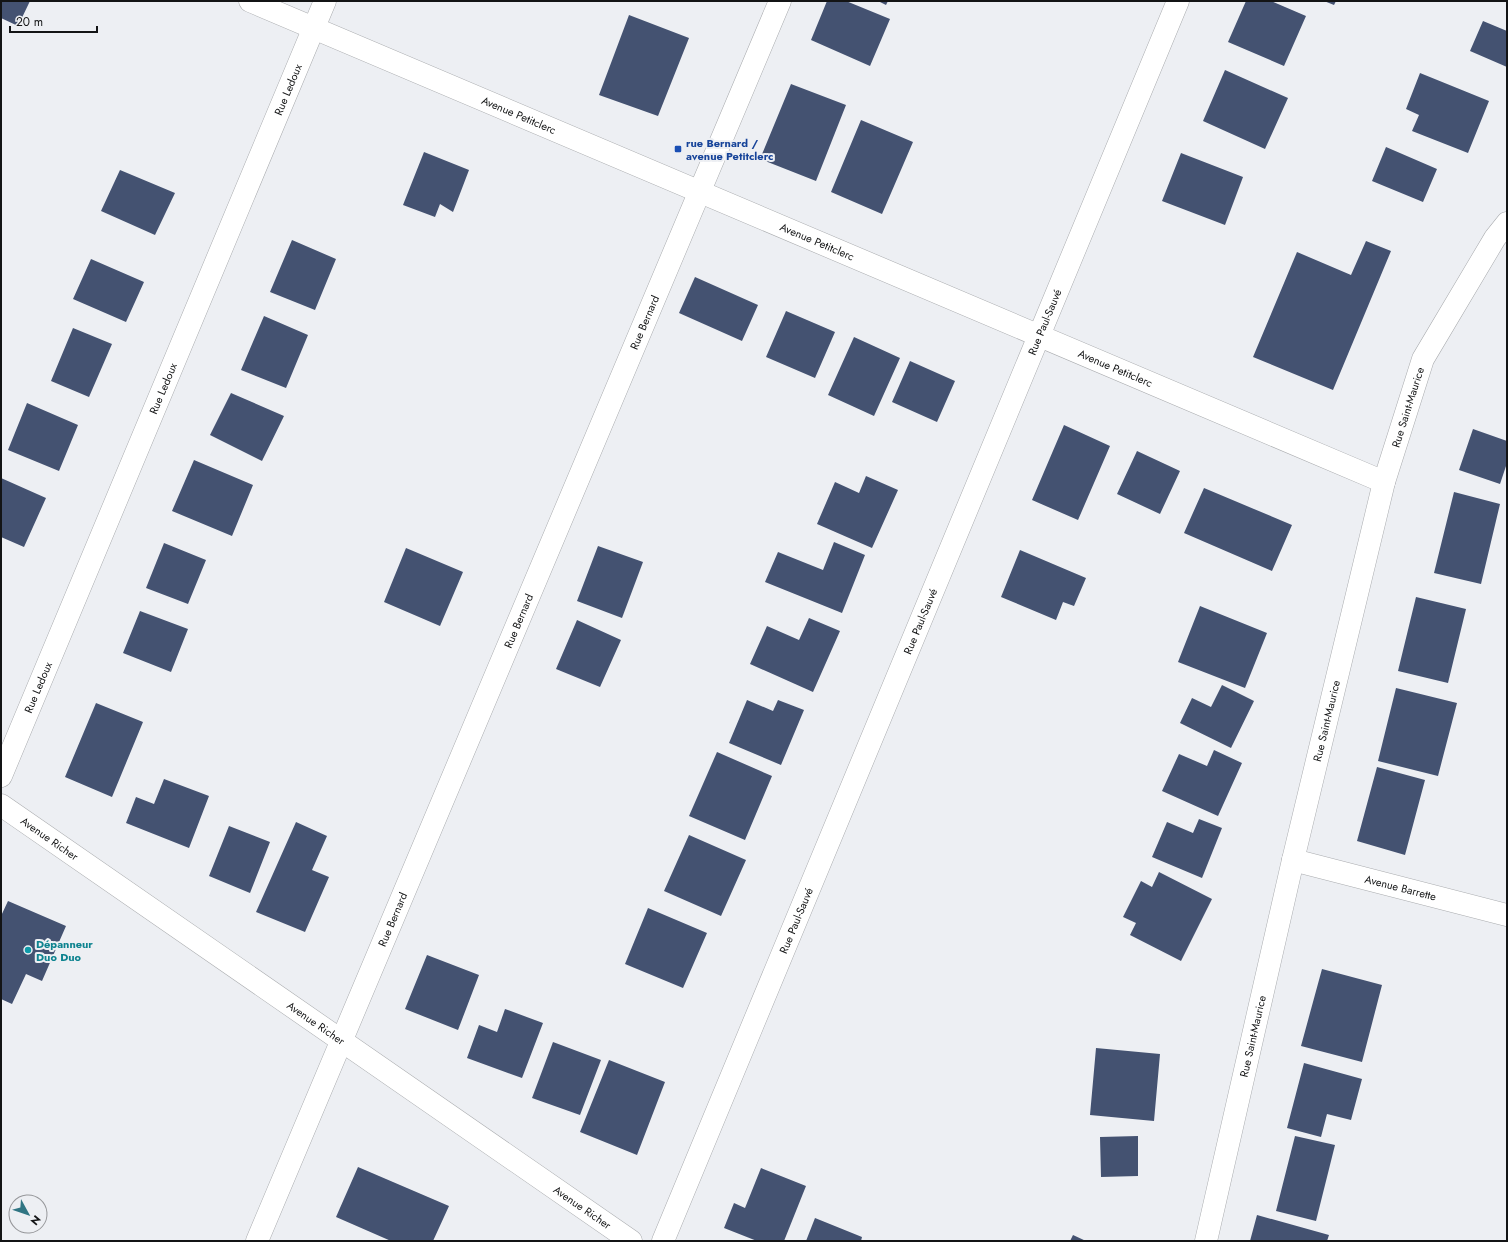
<svg xmlns="http://www.w3.org/2000/svg" width="1508" height="1242" viewBox="0 0 1508 1242" font-family="Jost,sans-serif">
  <style>
    .building { fill: #445271 }
    .lines { fill: none; stroke-linecap: round; stroke-linejoin: round }
    .minor-casing { stroke: #aaacaf; stroke-width: 23 }
    .tertiary-casing { stroke: #aaacaf; stroke-width: 23 }
    .minor { stroke: #fff; stroke-width: 22 }
    .tertiary { stroke: #fff; stroke-width: 22 }
    .transit-dot { fill: #1a4fb4; stroke: #edeff3; stroke-width: 1.5 }
    .culture-dot { fill: #0f9aa8; stroke: #edeff3; stroke-width: 1.5 }
    .labels { text-anchor: middle; dominant-baseline: central; stroke-width: 4; stroke-linejoin: round; paint-order: stroke }
    .street-label { font-size: 11px; fill: #131415; stroke: #edeff3 }
    .transit-label { font-size: 11px; font-weight: bold; fill: #164399; stroke: #edeff3; text-anchor: start }
    .culture-label { font-size: 11px; font-weight: bold; fill: #0d838f; stroke: #edeff3; text-anchor: start }
  </style>
  <rect width="100%" height="100%" fill="#edeff3"/>
  <path class="building" d="M1 1H30L18 26 1 18Z
    M827 1H846L890 19 870 66 811 40Z
    M878 1H888L886 5Z
    M1246 1H1271L1306 16 1284 66 1228 42Z
    M1324 1H1336L1334 5Z
    M629 15 689 38 658 116 599 95Z
    M1483 21 1507 31V67L1470 51Z
    M1225 70 1288 98 1265 149 1203 121Z
    M1420 73 1489 101 1468 153 1412 131 1419 115 1406 109Z
    M791 84 846 105 816 181 760 159Z
    M861 120 913 142 882 214 831 192Z
    M1386 147 1437 169 1423 202 1372 181Z
    M424 152 469 170 453 212 440 204 435 217 403 205Z
    M1181 153 1243 177 1225 225 1162 201Z
    M120 170 175 193 155 235 101 211Z
    M292 240 336 259 315 310 270 292Z
    M1366 241 1391 251 1333 390 1253 357 1297 252 1351 275Z
    M91 259 144 282 126 322 73 299Z
    M695 277 758 305 742 341 679 313Z
    M786 311 835 332 815 378 766 357Z
    M264 316 308 335 286 388 241 370Z
    M73 328 112 344 89 397 51 381Z
    M854 337 900 358 874 416 828 395Z
    M910 361 955 381 937 422 892 402Z
    M231 393 284 416 262 461 210 435Z
    M27 403 78 425 59 471 8 450Z
    M1064 425 1110 446 1078 520 1032 500Z
    M1473 429 1507 441V463L1500 484 1459 470Z
    M1137 451 1180 471 1160 514 1117 494Z
    M194 460 253 485 232 536 172 511Z
    M866 476 898 490 872 548 817 524 835 482 859 493Z
    M1 478 46 498 24 547 1 537Z
    M1204 488 1292 525 1272 571 1184 533Z
    M1454 492 1500 504 1481 584 1434 573Z
    M834 542 865 555 842 613 765 582 778 552 823 570Z
    M164 543 206 560 188 604 146 588Z
    M598 546 643 562 622 618 577 601Z
    M406 548 463 572 440 626 384 602Z
    M1020 550 1086 578 1074 606 1063 602 1056 620 1001 597Z
    M1416 597 1466 609 1448 683 1398 671Z
    M1200 606 1267 633 1245 688 1178 662Z
    M140 611 188 629 171 672 123 653Z
    M809 618 840 631 813 692 750 664 767 626 799 640Z
    M577 620 621 640 600 687 556 669Z
    M1222 685 1254 701 1231 748 1180 723 1192 698 1211 707Z
    M1396 688 1457 703 1438 776 1378 761Z
    M747 700 773 711 778 700 804 710 781 765 729 743Z
    M96 703 143 722 112 797 65 777Z
    M1214 750 1242 763 1218 816 1162 791 1179 754 1207 766Z
    M717 752 772 776 745 840 689 816Z
    M1377 767 1425 780 1405 855 1357 841Z
    M164 779 209 796 189 848 126 823 136 797 154 804Z
    M1199 819 1222 828 1202 878 1152 857 1167 822 1193 833Z
    M296 822 327 836 312 870 329 877 305 932 256 912Z
    M229 826 270 842 250 893 209 876Z
    M689 835 746 860 721 916 664 891Z
    M1159 872 1212 899 1181 961 1130 935 1136 923 1123 917 1141 881 1152 887Z
    M8 901 66 926 42 981 26 974 12 1004 1 999V916Z
    M648 908 707 933 683 988 625 964Z
    M427 955 479 975 458 1030 405 1009Z
    M1322 969 1382 985 1362 1062 1301 1046Z
    M505 1009 543 1023 522 1078 467 1058 479 1025 497 1032Z
    M553 1042 601 1060 580 1115 532 1098Z
    M1096 1048 1160 1054 1154 1121 1090 1115Z
    M609 1060 665 1082 637 1155 580 1132Z
    M1304 1063 1362 1079 1351 1120 1327 1114 1321 1137 1287 1128Z
    M1138 1136V1176L1101 1177 1100 1137Z
    M1295 1136 1335 1145 1316 1221 1276 1211Z
    M358 1167 449 1206 433 1241H391L336 1217Z
    M761 1168 806 1186 784 1241H757L724 1228 734 1203 745 1208Z
    M1257 1215 1329 1235 1327 1241H1250Z
    M815 1218 862 1237 861 1241H806Z
    M1073 1235 1086 1241H1070Z"/>
  <g class="lines">
    <g class="minor-casing">
      <g id="minor">
        <path id="s1" d="M250 1 1384 482"/>
        <path id="s2" d="M1 776 325 1"/>
        <path id="s3" d="M1293 860 1507 915"/>
        <path id="s4" d="M257 1241 780 1"/>
        <path id="s5" d="M663 1241 1178 1"/>
      </g>
    </g>
    <g class="tertiary-casing">
      <g id="tertiary">
        <path id="s6" d="M1 805 631 1241"/>
        <path id="s7" d="M1206 1241 1293 860 1384 482 1423 359 1495 238 1507 223"/>
      </g>
    </g>
    <use href="#minor" class="minor"/>
    <use href="#tertiary" class="tertiary"/>
  </g>
  <rect class="transit-dot" x="674" y="145" width="8" height="8" rx="2"/>
  <circle class="culture-dot" cx="28" cy="950" r="4"/>
  <g class="labels">
    <g class="street-label">
      <text stroke="none"><textPath href="#s2" startOffset="744">Rue Ledoux</textPath></text>
      <text stroke="none"><textPath href="#s1" startOffset="292">Avenue Petitclerc</textPath></text>
      <text stroke="none"><textPath href="#s1" startOffset="616">Avenue Petitclerc</textPath></text>
      <text stroke="none"><textPath href="#s4" startOffset="997">Rue Bernard</textPath></text>
      <text stroke="none"><textPath href="#s5" startOffset="995">Rue Paul-Sauvé</textPath></text>
      <text stroke="none"><textPath href="#s1" startOffset="940">Avenue Petitclerc</textPath></text>
      <text stroke="none"><textPath href="#s2" startOffset="420">Rue Ledoux</textPath></text>
      <text stroke="none"><textPath href="#s7" startOffset="858">Rue Saint-Maurice</textPath></text>
      <text stroke="none"><textPath href="#s4" startOffset="673">Rue Bernard</textPath></text>
      <text stroke="none"><textPath href="#s5" startOffset="671">Rue Paul-Sauvé</textPath></text>
      <text stroke="none"><textPath href="#s2" startOffset="96">Rue Ledoux</textPath></text>
      <text stroke="none"><textPath href="#s7" startOffset="534">Rue Saint-Maurice</textPath></text>
      <text stroke="none"><textPath href="#s6" startOffset="59">Avenue Richer</textPath></text>
      <text stroke="none"><textPath href="#s3" startOffset="111">Avenue Barrette</textPath></text>
      <text stroke="none"><textPath href="#s4" startOffset="349">Rue Bernard</textPath></text>
      <text stroke="none"><textPath href="#s5" startOffset="347">Rue Paul-Sauvé</textPath></text>
      <text stroke="none"><textPath href="#s6" startOffset="383">Avenue Richer</textPath></text>
      <text stroke="none"><textPath href="#s7" startOffset="210">Rue Saint-Maurice</textPath></text>
      <text stroke="none"><textPath href="#s6" startOffset="707">Avenue Richer</textPath></text>
    </g>
    <g class="transit-label">
      <text x="686" y="143">rue Bernard /<tspan x="686" dy="13">avenue Petitclerc</tspan></text>
    </g>
    <g class="culture-label">
      <text x="36" y="944">Dépanneur<tspan x="36" dy="13">Duo Duo</tspan></text>
    </g>
  </g>
  <rect width="1508" height="1242" fill="none" stroke="#131415" stroke-width="4"/>
  <g transform="translate(28 1214) rotate(130)"><circle r="19" fill="#edeff3" stroke="#96979a"/>
  <path d="M0-3L7 15L0 10L-7 15Z" fill="#307583"/>
  <text y="-6" font-size="11" font-weight="bold" text-anchor="middle" fill="#131415">N</text>
  </g>
  <path d="M10 26v6h87v-6" fill="none" stroke="#131415" stroke-width="2"/>
  <text x="16" y="26" font-size="12" fill="#131415" stroke="#edeff3" stroke-width="3" paint-order="stroke">20 m</text>
</svg>
